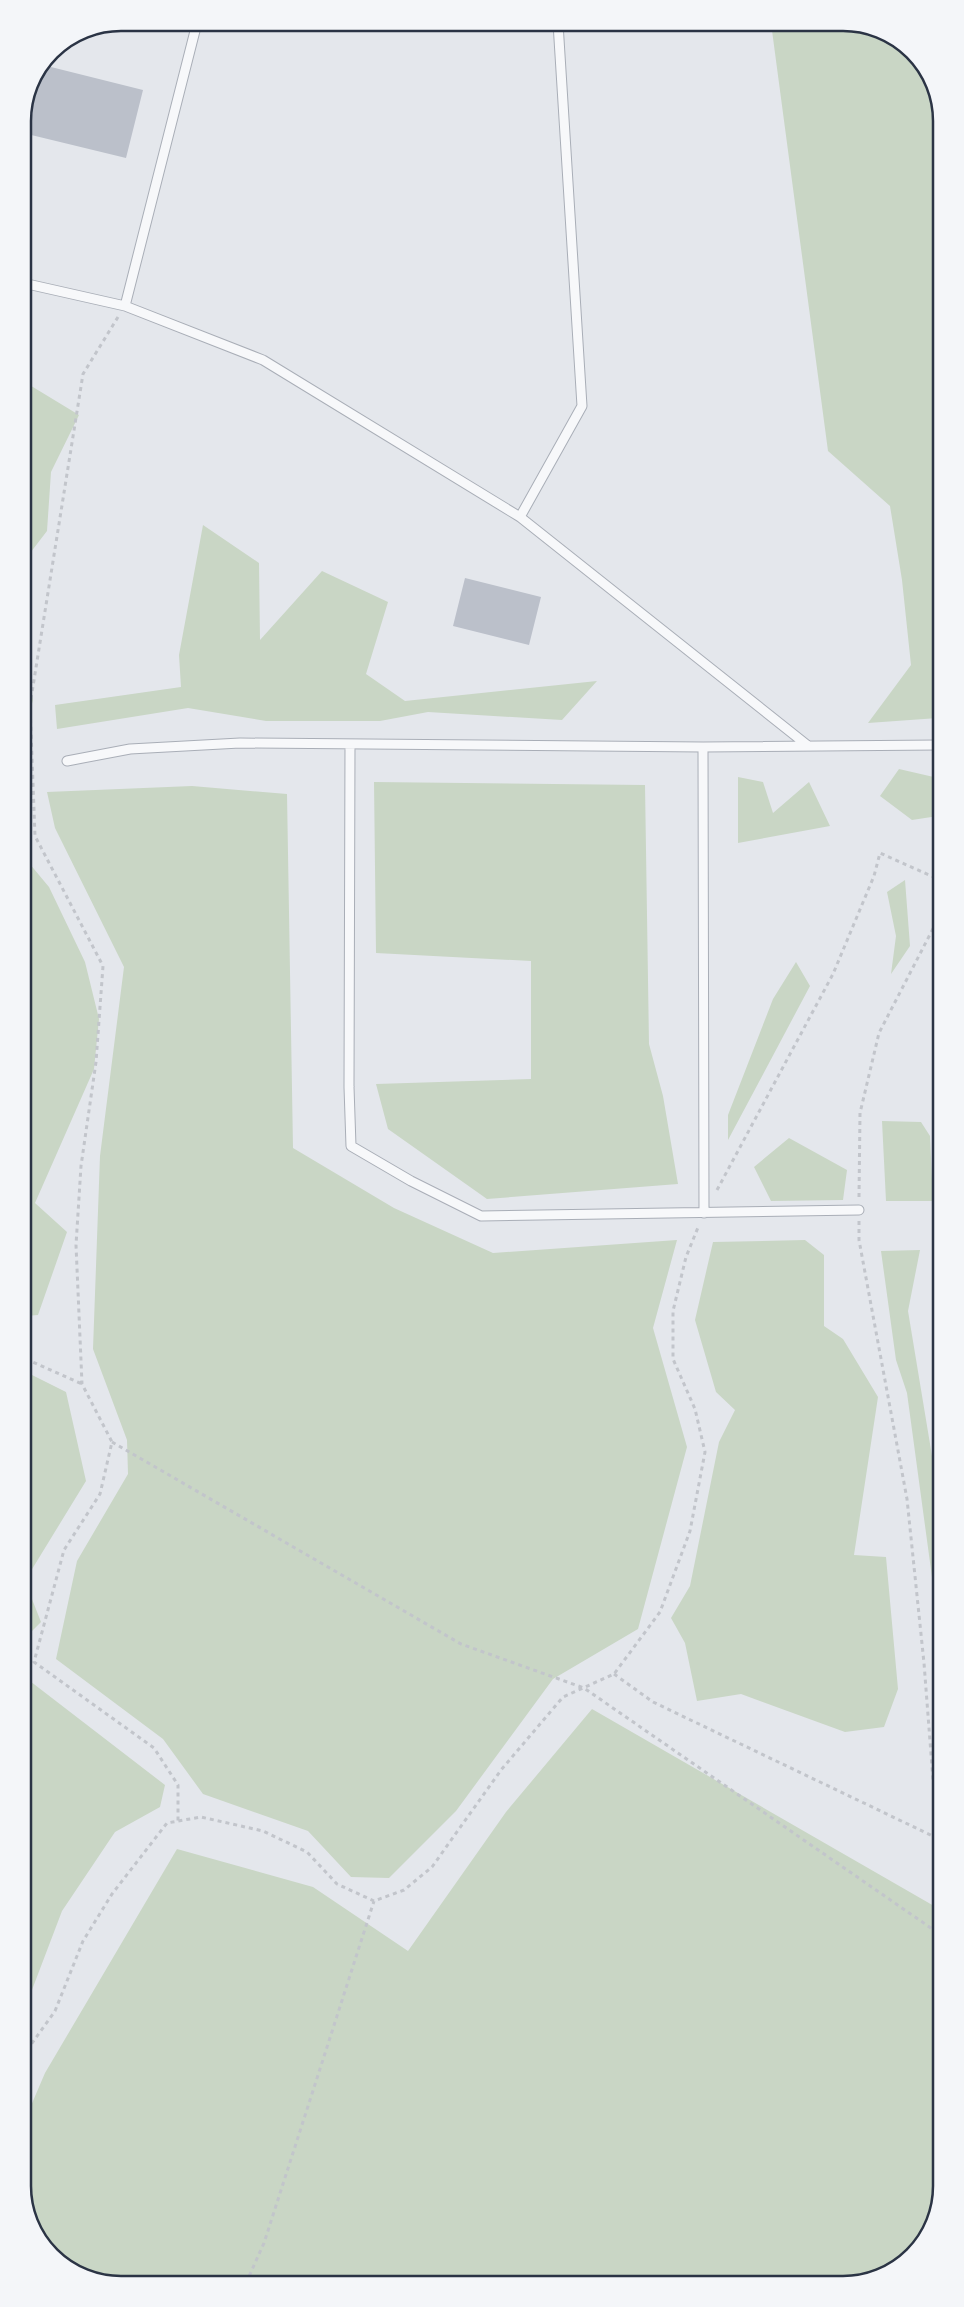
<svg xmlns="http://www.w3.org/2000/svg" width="964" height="2307" viewBox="0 0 964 2307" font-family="Mulish,sans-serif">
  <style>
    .green { fill: #c9d6c5 }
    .building { fill: #bbc0ca }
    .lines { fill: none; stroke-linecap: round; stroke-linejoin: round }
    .service-casing { stroke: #a9aeb7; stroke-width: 11 }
    .path { stroke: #c2c5cb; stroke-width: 3; stroke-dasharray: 4 4; stroke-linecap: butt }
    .service { stroke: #f7f8fa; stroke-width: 9 }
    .rim { fill: none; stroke: #2b3445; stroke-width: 2.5 }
  </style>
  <rect width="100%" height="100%" fill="#e4e7ec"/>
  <path class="green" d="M771 23H849L903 43 936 90 938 718 868 723 911 665 902 580 890 506 828 451Z
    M23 381 79 415 51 472 47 531 24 561Z
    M203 525 259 563 260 640 322 571 388 602 366 674 405 701 597 681 562 720 428 712 380 721H266L188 708 57 729 55 705 181 687 179 655Z
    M24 656 33 700 24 733Z
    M899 769 938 778V816L912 820 880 796Z
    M738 777 763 782 773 813 809 782 830 826 738 843Z
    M374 782 645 785 649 1044 663 1096 678 1184 487 1199 388 1129 376 1084 531 1079V961L376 953Z
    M192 786 287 794 293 1148 394 1208 493 1253 677 1240 653 1328 687 1447 638 1629 553 1679 456 1811 389 1878 351 1877 308 1831 203 1794 163 1739 56 1659 77 1561 128 1474 127 1440 93 1349 100 1156 124 967 55 828 47 792Z
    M24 857 49 887 85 962 99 1019 94 1069 35 1203 67 1232 38 1315 26 1316Z
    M905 880 910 946 891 974 896 936 887 892Z
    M796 962 810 986 728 1140V1115L773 999Z
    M882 1121 921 1122 930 1136 933 1201H886Z
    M789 1138 847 1170 843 1200 771 1201 754 1167Z
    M805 1240 824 1255V1326L843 1339 878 1397 854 1555 886 1557 898 1689 884 1727 845 1732 741 1694 697 1701 685 1643 671 1618 690 1586 719 1442 735 1410 716 1392 695 1320 713 1242Z
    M920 1250 908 1311 932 1456 940 1462V1636L907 1393 896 1360 881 1251Z
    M26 1372 66 1392 86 1481 26 1579Z
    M26 1584 41 1622 26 1637Z
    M26 1678 165 1785 160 1807 115 1832 62 1911 27 2003Z
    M592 1709 941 1910V2186L921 2246 874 2279 115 2284 61 2264 28 2217 27 2115 45 2073 177 1849 313 1887 408 1951 506 1812Z"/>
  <path class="building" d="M43 65 143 90 126 158 23 133V115L30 83Z
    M465 578 541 597 529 645 453 626Z"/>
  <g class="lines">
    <g class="service-casing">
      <path id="service" d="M23 283 125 306 263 360 520 517 807 745
        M125 306 197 23
        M520 517 582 406 558 23
        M350 744 349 1087 351 1146 411 1181 481 1216 859 1210
        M703 747 704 1213
        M67 761 130 749 240 743 703 747 938 745"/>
    </g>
    <path class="path" d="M118 317 83 374 30 705 35 836 103 966 96 1062 81 1166 76 1245 82 1384 112 1442 100 1494 64 1550 34 1662 154 1748 178 1785V1821
      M717 1190 833 974 874 876 880 853 938 879
      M859 1197 860 1113 879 1033 938 919
      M859 1221V1240L907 1499 924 1663 933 1780 941 1793
      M26 1359 82 1384
      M112 1442 461 1644 584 1688 941 1935
      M614 1674 653 1702 941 1840
      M27 2050 55 2011 83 1941 112 1894 167 1823 201 1817 263 1831 307 1852 337 1884 374 1901 404 1890 432 1867 501 1770 563 1697 614 1674 660 1612 690 1531 705 1452 695 1409 673 1359V1311L686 1257 699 1225
      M246 2283 264 2243 374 1901"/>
    <use href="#service" class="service"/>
  </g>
  <path d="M0 0H964V2307H0ZM121 31H843A90 90 0 0 1 933 121V2186A90 90 0 0 1 843 2276H121A90 90 0 0 1 31 2186V121A90 90 0 0 1 121 31Z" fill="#f4f6f9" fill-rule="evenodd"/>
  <path class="rim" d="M121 31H843A90 90 0 0 1 933 121V2186A90 90 0 0 1 843 2276H121A90 90 0 0 1 31 2186V121A90 90 0 0 1 121 31Z"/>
</svg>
